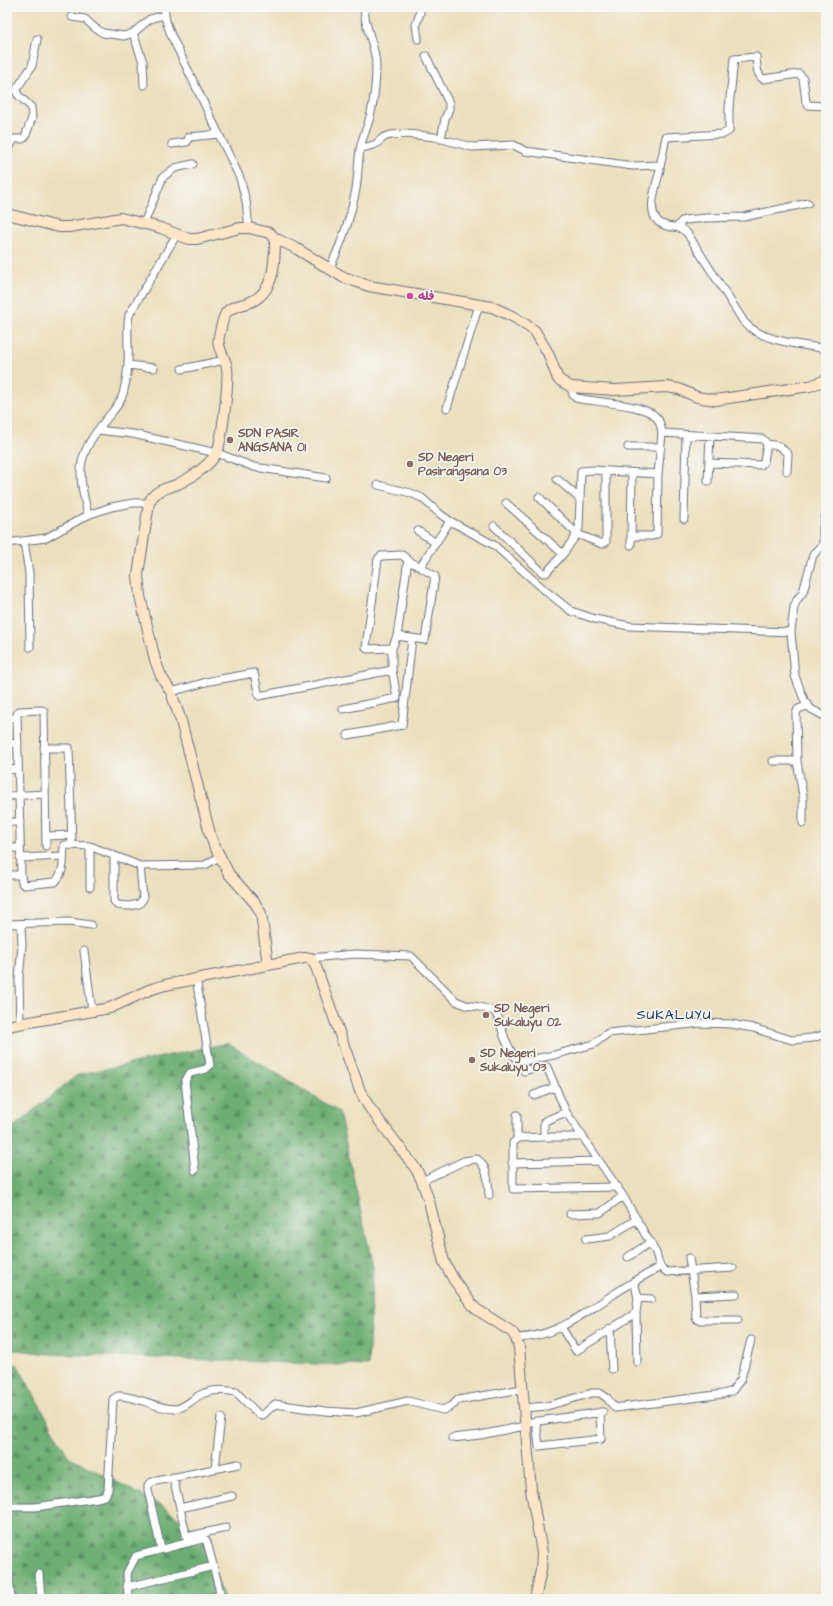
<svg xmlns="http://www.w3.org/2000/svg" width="833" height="1606" viewBox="0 0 833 1606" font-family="'Architects Daughter','Playpen Sans Arabic',sans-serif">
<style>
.forest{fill:url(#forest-firs);stroke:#446e68}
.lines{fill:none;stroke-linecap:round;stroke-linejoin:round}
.street-casing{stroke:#646d7f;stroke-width:9}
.secondary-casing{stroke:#646d7f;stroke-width:12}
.street{stroke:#fff;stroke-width:7}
.secondary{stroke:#fde5c5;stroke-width:10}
.hotel-dot{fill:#d1479c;stroke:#f6f6f2;stroke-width:1.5}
.education-dot{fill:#8d6e63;stroke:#f6f6f2;stroke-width:1.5}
.labels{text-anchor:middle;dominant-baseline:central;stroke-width:3.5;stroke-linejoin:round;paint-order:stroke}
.hotel-label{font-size:12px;font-weight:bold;fill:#b23c85;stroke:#f6f6f2;text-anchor:start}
.education-label{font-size:12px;font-weight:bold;fill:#785e54;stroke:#f6f6f2;text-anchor:start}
.quarter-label{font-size:14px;letter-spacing:1px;fill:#1b2f5e;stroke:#f6f6f2}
</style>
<defs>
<pattern id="forest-firs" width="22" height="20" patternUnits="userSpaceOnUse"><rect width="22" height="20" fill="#6dae72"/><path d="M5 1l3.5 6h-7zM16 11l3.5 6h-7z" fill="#598e61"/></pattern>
</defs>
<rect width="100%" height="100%" fill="#f6f6f2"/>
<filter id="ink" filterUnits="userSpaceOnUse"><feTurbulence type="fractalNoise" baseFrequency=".025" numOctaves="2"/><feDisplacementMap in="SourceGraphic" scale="8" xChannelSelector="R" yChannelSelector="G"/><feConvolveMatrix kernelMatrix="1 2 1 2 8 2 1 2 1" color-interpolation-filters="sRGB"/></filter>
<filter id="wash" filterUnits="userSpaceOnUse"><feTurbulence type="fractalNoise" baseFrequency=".012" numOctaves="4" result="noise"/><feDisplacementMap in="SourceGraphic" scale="16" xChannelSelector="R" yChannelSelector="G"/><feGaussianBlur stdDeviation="0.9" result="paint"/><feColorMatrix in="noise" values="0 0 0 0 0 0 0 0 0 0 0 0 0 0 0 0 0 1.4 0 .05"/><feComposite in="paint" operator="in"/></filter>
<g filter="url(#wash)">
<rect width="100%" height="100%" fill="#ebe0bd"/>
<path class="forest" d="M 227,1043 L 339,1112 L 373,1267 L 368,1366 L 50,1354 L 7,1349 L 7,1132 L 77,1075 Z
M 17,1364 L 68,1456 L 164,1507 L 202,1535 L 224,1599 L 7,1599 L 7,1371 Z"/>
</g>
<g filter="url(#ink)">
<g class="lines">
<defs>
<path id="street" d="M 164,7 L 166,21 L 171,35 L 240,178 L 246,201 L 249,228
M 72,17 L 85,19 L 95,28 L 103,33 L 124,36 L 133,33 L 150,19 L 164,15
M 133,33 L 143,62 L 144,85
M 418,39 L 416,25 L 420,13 L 419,7
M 426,56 L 449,103 L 449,109 L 445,119 L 441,139
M 172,144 L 187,142 L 189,137 L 219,134
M 360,149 L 376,144 L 384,137 L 391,135 L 407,134 L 435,137 L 472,147 L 514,145 L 525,151 L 633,166 L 659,165 L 660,170 C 656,187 642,220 667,226 C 675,228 680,226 687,233 L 744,322 C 762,342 800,344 826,349
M 7,153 L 14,139 L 22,139 L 25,137 L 32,118 L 31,107 L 18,95 L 16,90 L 32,66 L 37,39
M 660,167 L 666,137 L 723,134 L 729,131 L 729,108 L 734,59 L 756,57 C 757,65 756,74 763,79 L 799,74 L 803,78 L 806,102 L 808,105 L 826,106
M 144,223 L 163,177 L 175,168 L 193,164
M 678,226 L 682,221 L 685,220 L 707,218 L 744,217 L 808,203
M 329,270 C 341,245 351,217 356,189 C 358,176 358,163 360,150 C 362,138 367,128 370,117 C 374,101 376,83 376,66 C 376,45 364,28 364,7
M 128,365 L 154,368
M 182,369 L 225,360
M 571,387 L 573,395 L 576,398 C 595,402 643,404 655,416 C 660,420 661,427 662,433
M 447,408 L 479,305
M 98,430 L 133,434 L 217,453 L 254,467 L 326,478
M 767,444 L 779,446 L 788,454 L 787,471
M 628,447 L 661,447
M 606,471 L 606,542 L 602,544 L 577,534 L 579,528 L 581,471 L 593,470 L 658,474
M 557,479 L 580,499
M 708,481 L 710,436
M 378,485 L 411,493 L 422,498 L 440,514 L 450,521 L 494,545 L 547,592 L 571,611 L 595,619 L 629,626 L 791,632
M 506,503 L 563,554
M 826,514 L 823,528 L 823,545 L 813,555 L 803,592 L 797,600 L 794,607 L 791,632 L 795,676 L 805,702 L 811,709 L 826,717
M 88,515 C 78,472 75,457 104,422 C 111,413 120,405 123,394 C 127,379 129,362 128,346 C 128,335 127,325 129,315 L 177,234
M 684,519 L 686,435
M 494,526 L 543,573 L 546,573 L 563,554 L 577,534 L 539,497
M 418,531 L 436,543
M 631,536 L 652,536 L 657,534 L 658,474 L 662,433 L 763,439 L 767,444 L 764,461 L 761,465 L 709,463
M 24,541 L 29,573 L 30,647
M 7,543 L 46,538 L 88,515 L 111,507 L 133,503 L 149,503
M 631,545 L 632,473
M 420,567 L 450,521
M 397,636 L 408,560 L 435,576 L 425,640 L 397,636 L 392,648 L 367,649 L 366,647 L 378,559 L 381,556 L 402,555 L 408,560
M 171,692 L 210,681 L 254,673 L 259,696 L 392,670 L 392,648
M 343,709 L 397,698 L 392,670
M 7,718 L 17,718
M 348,735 L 402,725 L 412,639
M 7,744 L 18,743
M 44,748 L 69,748 L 72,845
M 773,761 L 797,761
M 7,770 L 18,769
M 7,796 L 45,794
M 7,822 L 20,822
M 803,823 L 803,796 L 797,761 L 796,714 L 798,709 L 807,706
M 46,836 L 71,835
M 7,848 L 20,848
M 114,856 L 114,901 L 117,905 L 129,906 L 139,904 L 143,899 L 140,866
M 20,858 L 63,856
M 7,875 L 21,875 L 22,883 L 24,885 L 55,882 C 65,872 63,859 64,845 L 90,846 L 140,866 L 205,865 L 219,857
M 21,875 L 17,714 L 19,711 L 42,710 L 44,711 L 46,846
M 90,887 L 90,846
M 7,924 L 69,922 L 91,925
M 84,951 L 92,1011
M 311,958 L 355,954 L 411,956 L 456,1001 L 466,1005 L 479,1007 L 494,1011 L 498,1017 L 505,1039 L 512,1053 L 518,1060 L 524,1061 L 554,1055 L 594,1044 L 608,1033 L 702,1023 L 731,1024 L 753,1028 L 792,1040 L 812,1038 L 826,1034
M 20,1024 L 19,979 L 22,945 L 21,924
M 534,1095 L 555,1087
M 517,1115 L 517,1136 L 518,1138 L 544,1137 L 544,1122 L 545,1121 L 566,1112
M 544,1137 L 582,1137
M 518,1138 L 513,1143 L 513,1189 L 618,1187
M 512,1163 L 599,1161
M 195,1170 L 185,1081 L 190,1073 L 206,1069 L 210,1065 L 196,978
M 422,1181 L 464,1161 L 477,1159 C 488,1166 488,1183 489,1195
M 570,1214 L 600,1213 L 623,1196
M 586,1239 L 610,1236 L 637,1219
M 628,1257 L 651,1242
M 689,1258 L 695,1296 L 696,1318 L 698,1320 L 738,1320
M 660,1267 L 667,1272 L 733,1268
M 634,1281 L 638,1298 L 651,1299
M 695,1296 L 736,1294
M 636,1313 L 637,1362
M 561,1327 L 576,1351 L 636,1313 L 638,1298
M 610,1329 L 612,1369
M 516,1338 C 553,1337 575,1319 605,1300 C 623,1288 641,1277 660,1267 L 656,1253 L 623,1196 L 566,1112 L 547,1067 L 541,1066 L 524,1071
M 524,1408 L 547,1406 L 592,1393 L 600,1393 L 607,1398 L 615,1408 L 723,1394 L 732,1391 L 741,1379 L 751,1340
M 536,1421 L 539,1446 L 601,1439 L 600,1412
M 532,1422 L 603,1412
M 452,1438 L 480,1435 L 525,1426
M 215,1468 L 221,1418
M 173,1477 L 188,1543
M 7,1507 L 35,1507 L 98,1498 L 105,1496 L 108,1490 L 113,1399 L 118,1396 C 136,1395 156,1409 175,1409 C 186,1408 193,1398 202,1394 C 213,1389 224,1390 236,1392 L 258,1414 L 263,1415 L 275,1404 L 325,1411 L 356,1413 L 408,1401 L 443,1410 L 453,1405 L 458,1400 L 522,1389
M 180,1508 L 232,1496
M 186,1537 L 226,1528
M 161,1549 L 148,1490 L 148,1485 L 152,1482 L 238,1464
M 7,1573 L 9,1578 L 11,1599
M 39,1574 L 41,1599
M 127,1587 L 214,1566
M 128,1599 L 127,1573 L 136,1556 L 202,1539 L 205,1539 L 207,1542 L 220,1592 L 219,1595 L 207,1599"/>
<path id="secondary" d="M 7,214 L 59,227 L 69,227 L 121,218 L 161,228 L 189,239 L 197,239 L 240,228 L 249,228 L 270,233 L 275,238 L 297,249 L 343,277 L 369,286 L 492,307 L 514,317 L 535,331 L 548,353 L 558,379 L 571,387 L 615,390 L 667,387 L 679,389 L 697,397 L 715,400 L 810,386 L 826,380
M 268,965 L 261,913 L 255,903 L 229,874 L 214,845 L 210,834 L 181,721 L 171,692 L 161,676 L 155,660 L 140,596 L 138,575 L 149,503 C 154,490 166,489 178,484 C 192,477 207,468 216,454 C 222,444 229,380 227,368 C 225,357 216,347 219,336 C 221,329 222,319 226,313 C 231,306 241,305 248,303 C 275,294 275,261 275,238
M 7,1026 L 110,1008 L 149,990 L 165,985 L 304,958 L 311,958 L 316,967 L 360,1091 L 369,1107 L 416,1169 L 422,1181 L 429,1201 L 444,1262 L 454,1280 L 471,1303 L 476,1309 L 512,1332 L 516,1338 L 519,1347 L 531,1490 L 542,1553 L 541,1570 L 535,1599"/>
</defs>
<use href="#street" class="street-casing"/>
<use href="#secondary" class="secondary-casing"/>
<use href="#street" class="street"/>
<use href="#secondary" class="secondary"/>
</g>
</g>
<circle class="hotel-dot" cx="410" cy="296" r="4"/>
<g class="education-dot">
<circle cx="230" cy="440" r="4"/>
<circle cx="410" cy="464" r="4"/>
<circle cx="486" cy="1015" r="4"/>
<circle cx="472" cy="1060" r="4"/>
</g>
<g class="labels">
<g class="hotel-label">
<text x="418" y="296">فله</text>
</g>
<g class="education-label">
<text x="238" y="433">SDN PASIR<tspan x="238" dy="14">ANGSANA 01</tspan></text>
<text x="418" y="457">SD Negeri<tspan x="418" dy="14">Pasirangsana 03</tspan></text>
<text x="494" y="1008">SD Negeri<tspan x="494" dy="14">Sukaluyu 02</tspan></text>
<text x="480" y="1053">SD Negeri<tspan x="480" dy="14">Sukaluyu 03</tspan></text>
</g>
<g class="quarter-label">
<text x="674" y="1015">SUKALUYU</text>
</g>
</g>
<rect width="833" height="1606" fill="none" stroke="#f6f6f2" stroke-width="24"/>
</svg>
